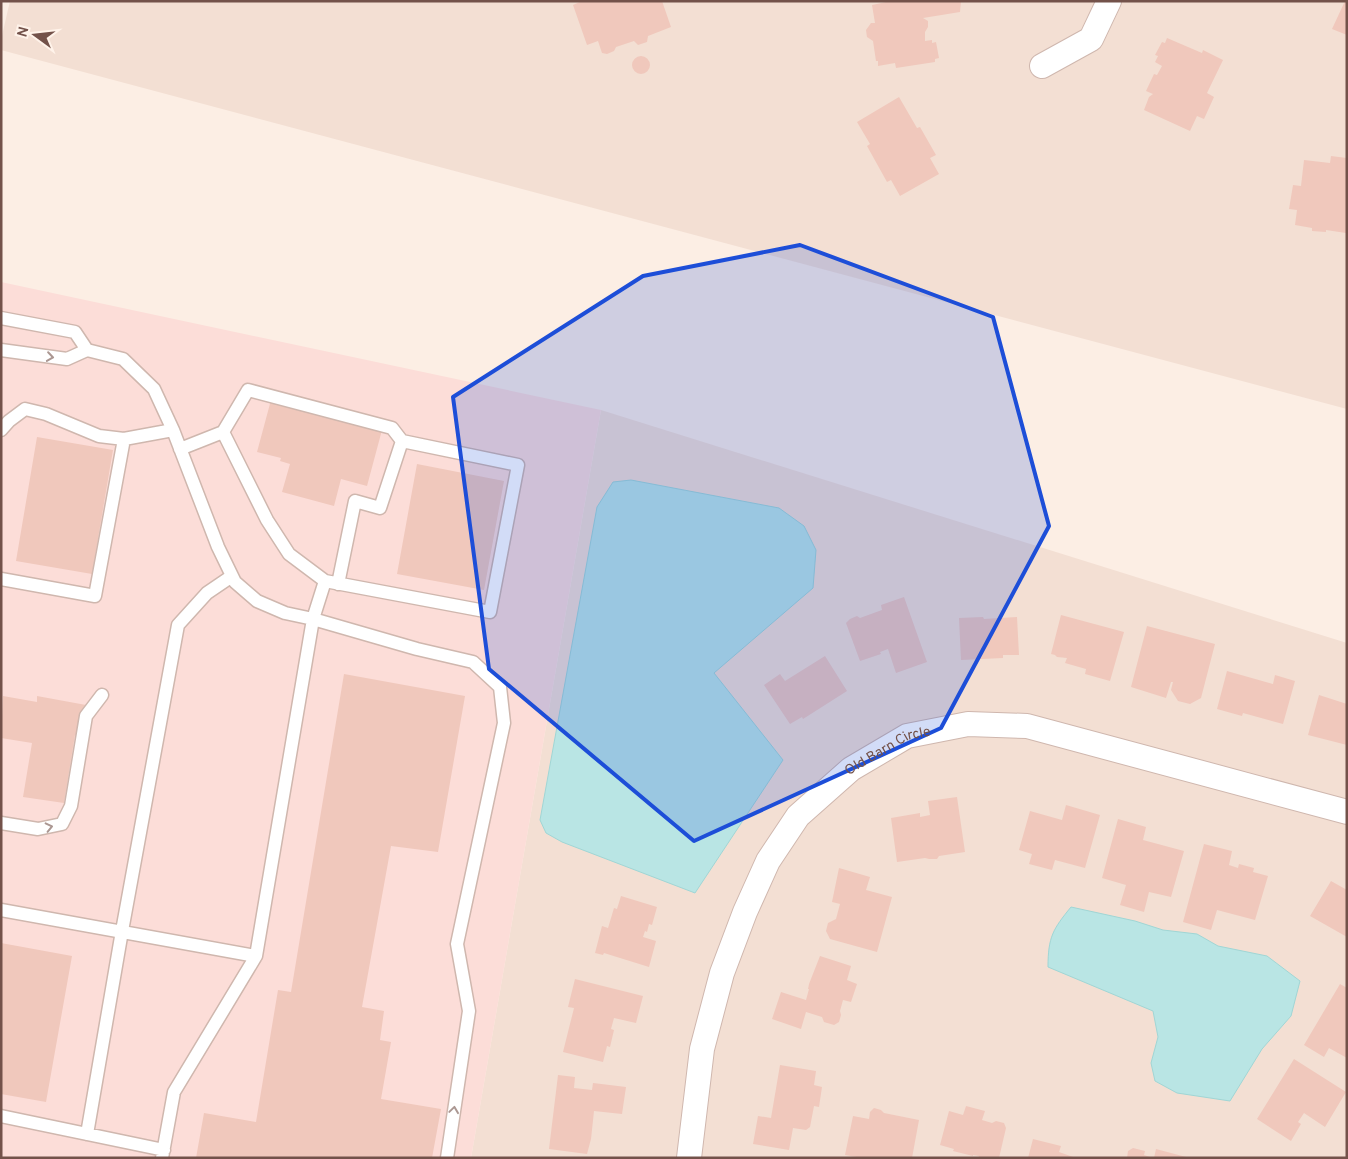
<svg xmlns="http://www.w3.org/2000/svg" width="1348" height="1159" viewBox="0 0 1348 1159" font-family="Overpass,sans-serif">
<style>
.residential{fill:#f3dfd3}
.commercial{fill:#fcddd8}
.water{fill:#b9e5e4;stroke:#a0d6d5}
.building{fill:#f0c8bc}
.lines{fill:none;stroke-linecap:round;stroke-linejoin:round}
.lane-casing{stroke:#cfb7ae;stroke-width:15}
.street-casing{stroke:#cfb7ae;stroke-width:26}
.lane{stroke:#fff;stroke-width:12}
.street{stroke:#fff;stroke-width:24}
.oneway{stroke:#ab9792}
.marked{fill:#1d4ed8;fill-opacity:0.2;stroke:#1d4ed8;stroke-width:4;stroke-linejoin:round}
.labels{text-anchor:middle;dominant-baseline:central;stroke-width:4;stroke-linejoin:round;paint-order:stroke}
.street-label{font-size:14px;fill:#73524a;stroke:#fff3ea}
</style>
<rect width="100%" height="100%" fill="#fceee4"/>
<path class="residential" d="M 10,1 L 1347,1 L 1347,409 L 1,50 L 1,40 Z
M 601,410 L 1347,643 L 1347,1158 L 471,1158 Z"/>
<path class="commercial" d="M 1,282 L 601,410 L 471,1158 L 1,1158 Z"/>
<path class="water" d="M 631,480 L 779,508 L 804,526 L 816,550 L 813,588 L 714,673 L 783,760 L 695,893 L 562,842 L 546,833 L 540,820 L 597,507 L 613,482 Z
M 1071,907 L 1135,921 L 1163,930 L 1197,934 L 1218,946 L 1267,956 L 1300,981 L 1291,1016 L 1262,1049 L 1230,1101 L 1177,1093 L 1155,1081 L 1151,1063 L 1158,1037 L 1153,1011 L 1048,967 C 1048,937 1053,929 1071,907 Z"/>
<path class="building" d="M 582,1 L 662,1 L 671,27 L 648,36 L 647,42 L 638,45 L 634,41 L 616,47 L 614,51 L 607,54 L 602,53 L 598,41 L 587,45 L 573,5 Z
M 891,1 L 961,1 L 960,12 L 923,18 L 928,21 L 928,27 L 925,32 L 925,41 L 932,40 L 932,43 L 936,42 L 939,58 L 935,59 L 935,62 L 896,68 L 895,63 L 878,66 L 878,61 L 876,61 L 873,41 L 867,37 L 866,30 L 871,23 L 875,23 L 872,5 Z
M 1345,1 L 1347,1 L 1347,35 L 1332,29 Z
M 1167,38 L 1202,53 L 1203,50 L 1223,60 L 1207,93 L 1214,97 L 1204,119 L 1197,116 L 1190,131 L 1144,110 L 1149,97 L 1153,94 L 1146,91 L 1154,74 L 1157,75 L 1162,66 L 1155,62 L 1158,56 L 1155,55 L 1162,42 L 1165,43 Z
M632 65a9 9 0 1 1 18 0a9 9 0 1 1-18 0Z
M 899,97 L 917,128 L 920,127 L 936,155 L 930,158 L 939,174 L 900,196 L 891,180 L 887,182 L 867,146 L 870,144 L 857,122 Z
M 1331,156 L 1347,158 L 1346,233 L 1326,230 L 1326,232 L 1312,231 L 1312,228 L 1295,225 L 1297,210 L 1289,209 L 1293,185 L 1301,186 L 1304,160 L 1330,163 Z
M 271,400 L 382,430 L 367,486 L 341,479 L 334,506 L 282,492 L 290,464 L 280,461 L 281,458 L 257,452 Z
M 37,437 L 113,450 L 92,574 L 16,561 Z
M 417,464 L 504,481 L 484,590 L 397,574 Z
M 904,597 L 927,662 L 896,673 L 888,649 L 880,652 L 881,654 L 860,661 L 846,623 L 850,619 L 857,616 L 860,618 L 882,610 L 881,605 Z
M 1061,615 L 1124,632 L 1110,681 L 1085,674 L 1086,669 L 1065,663 L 1067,658 L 1057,657 L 1055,655 L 1051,654 Z
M 983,617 L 984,619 L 1017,617 L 1019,655 L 1003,655 L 1003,658 L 961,660 L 959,618 Z
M 1147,626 L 1215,644 L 1201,698 L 1190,704 L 1178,701 L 1171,690 L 1173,682 L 1171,682 L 1166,698 L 1131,687 Z
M 825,656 L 847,691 L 803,719 L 802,717 L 790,724 L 764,685 L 780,674 L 785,681 Z
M 1227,671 L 1273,684 L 1275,675 L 1295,681 L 1283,724 L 1243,713 L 1242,716 L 1217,709 Z
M 344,674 L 465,696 L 438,852 L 391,846 L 362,1007 L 384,1011 L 380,1040 L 391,1042 L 381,1099 L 441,1109 L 432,1158 L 196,1158 L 204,1113 L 256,1122 L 278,990 L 291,992 Z
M 1319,695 L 1347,704 L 1347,745 L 1308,735 Z
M 3,696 L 37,702 L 37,696 L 86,705 L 81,737 L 75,735 L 64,803 L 23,797 L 32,743 L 1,738 Z
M 957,797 L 965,852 L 939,856 L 937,859 L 929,859 L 925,858 L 897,862 L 891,818 L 920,813 L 920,817 L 930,815 L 928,801 Z
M 1066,805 L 1100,815 L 1085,868 L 1055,860 L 1052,870 L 1029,864 L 1032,854 L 1019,850 L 1030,811 L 1062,820 Z
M 1118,819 L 1146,827 L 1143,840 L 1184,851 L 1171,897 L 1149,892 L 1144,912 L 1120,905 L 1126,885 L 1102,878 Z
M 1204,844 L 1232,851 L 1229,865 L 1238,868 L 1239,864 L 1254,868 L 1253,872 L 1268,876 L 1255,920 L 1217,910 L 1211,930 L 1183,922 Z
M 839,868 L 870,877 L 866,890 L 892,897 L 877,952 L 830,939 L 826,931 L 828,923 L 836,919 L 840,904 L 832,902 Z
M 1331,881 L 1347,890 L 1347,937 L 1310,916 Z
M 621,896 L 657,907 L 652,925 L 649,924 L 647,932 L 645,931 L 643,937 L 656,941 L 649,967 L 604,953 L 603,955 L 595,953 L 602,926 L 608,928 L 614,908 L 617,909 Z
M 1,943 L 72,956 L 46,1102 L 1,1094 Z
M 820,956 L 851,966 L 847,980 L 857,984 L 851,1002 L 843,1000 L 840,1011 L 841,1015 L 839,1022 L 834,1025 L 824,1022 L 822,1017 L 806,1012 L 801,1029 L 772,1019 L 781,992 L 806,1000 L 809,989 L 808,989 L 809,984 Z
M 575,979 L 643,996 L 636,1023 L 614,1018 L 611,1029 L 614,1030 L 610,1047 L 607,1046 L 603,1062 L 563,1052 L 574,1008 L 568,1007 Z
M 1340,984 L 1347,988 L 1347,1058 L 1329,1048 L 1324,1057 L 1304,1045 Z
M 1294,1059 L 1346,1092 L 1325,1127 L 1304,1113 L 1298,1122 L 1301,1124 L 1291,1141 L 1257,1119 Z
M 780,1065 L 816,1071 L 814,1085 L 822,1087 L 819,1107 L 814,1106 L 810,1127 L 806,1130 L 793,1128 L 789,1150 L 753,1144 L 758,1116 L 771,1118 Z
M 558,1075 L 575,1077 L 574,1088 L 592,1090 L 593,1083 L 626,1087 L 622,1114 L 594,1111 L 591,1139 L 587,1154 L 549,1149 Z
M 966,1106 L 985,1111 L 982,1120 L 992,1123 L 996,1121 L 1004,1123 L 1006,1128 L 999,1158 L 978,1158 L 979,1156 L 973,1155 L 973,1156 L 953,1151 L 954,1149 L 940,1145 L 949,1111 L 963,1115 Z
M 874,1108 L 881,1110 L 884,1113 L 919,1120 L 912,1158 L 862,1158 L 845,1155 L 853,1116 L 869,1119 L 870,1112 Z
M 1033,1139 L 1061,1146 L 1059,1152 L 1076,1158 L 1028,1158 Z
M 1133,1148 L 1145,1151 L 1144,1155 L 1153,1158 L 1127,1158 L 1128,1151 Z
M 1156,1149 L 1186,1157 L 1186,1158 L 1154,1158 Z"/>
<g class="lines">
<defs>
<path id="lane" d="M 1,318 L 75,332 L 87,350 L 67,359 L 1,350
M 87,350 L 123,359 L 154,389 L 173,430 L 218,547 L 235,582 L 257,601 L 285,613 L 313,619 L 256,956 L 174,1092 L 162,1158
M 1,430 L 9,421 L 25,409 L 46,414 L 99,436 L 124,439 L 173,430
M 223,432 L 267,520 L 289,554 L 325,581
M 180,449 L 223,432 L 248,390 L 392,428 L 402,441 L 518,465 L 490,612 L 325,581 L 313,619 L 417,649 L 473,662 L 500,687 L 504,723 L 457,944 L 469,1011 L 447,1158
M 1,579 L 95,596 L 124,439
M 338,584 L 355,501 L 380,508 L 402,441
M 1,823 L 38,829 L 62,824 L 71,806 L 86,716 L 102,695
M 1,910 L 256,956
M 1,1116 L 164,1150
M 87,1134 L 122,931 L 178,625 L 207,593 L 232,576"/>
<g id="street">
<path d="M 1042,66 L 1091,39 L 1109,1"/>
<path id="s1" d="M 689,1158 L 702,1049 L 722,973 L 745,912 L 768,861 L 798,816 L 851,769 L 907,736 L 968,724 L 1027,726 L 1347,812"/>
</g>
</defs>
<use href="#lane" class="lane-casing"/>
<use href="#street" class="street-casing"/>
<use href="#lane" class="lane"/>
<use href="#street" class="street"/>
</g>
<defs><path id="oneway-chevron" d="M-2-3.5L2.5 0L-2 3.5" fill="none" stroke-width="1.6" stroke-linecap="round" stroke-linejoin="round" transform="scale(1.25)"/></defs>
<g class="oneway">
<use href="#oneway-chevron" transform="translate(50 357) rotate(8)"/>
<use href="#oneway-chevron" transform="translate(49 827) rotate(-13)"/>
<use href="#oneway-chevron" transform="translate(454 1110) rotate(-82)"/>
</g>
<path class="marked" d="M 800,245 L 993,317 L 1049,526 L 941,728 L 694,841 L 489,669 L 453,397 L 643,276 Z"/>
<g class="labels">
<g class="street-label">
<text stroke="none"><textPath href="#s1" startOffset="476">Old Barn Circle</textPath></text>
</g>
</g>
<rect width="1348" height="1159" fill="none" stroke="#73524a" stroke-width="5"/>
<g transform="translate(35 35) rotate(285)" stroke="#fff3ea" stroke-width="4" paint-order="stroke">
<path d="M0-4L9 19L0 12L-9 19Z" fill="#73524a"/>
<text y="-8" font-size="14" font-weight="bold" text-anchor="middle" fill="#73524a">N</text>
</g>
</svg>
